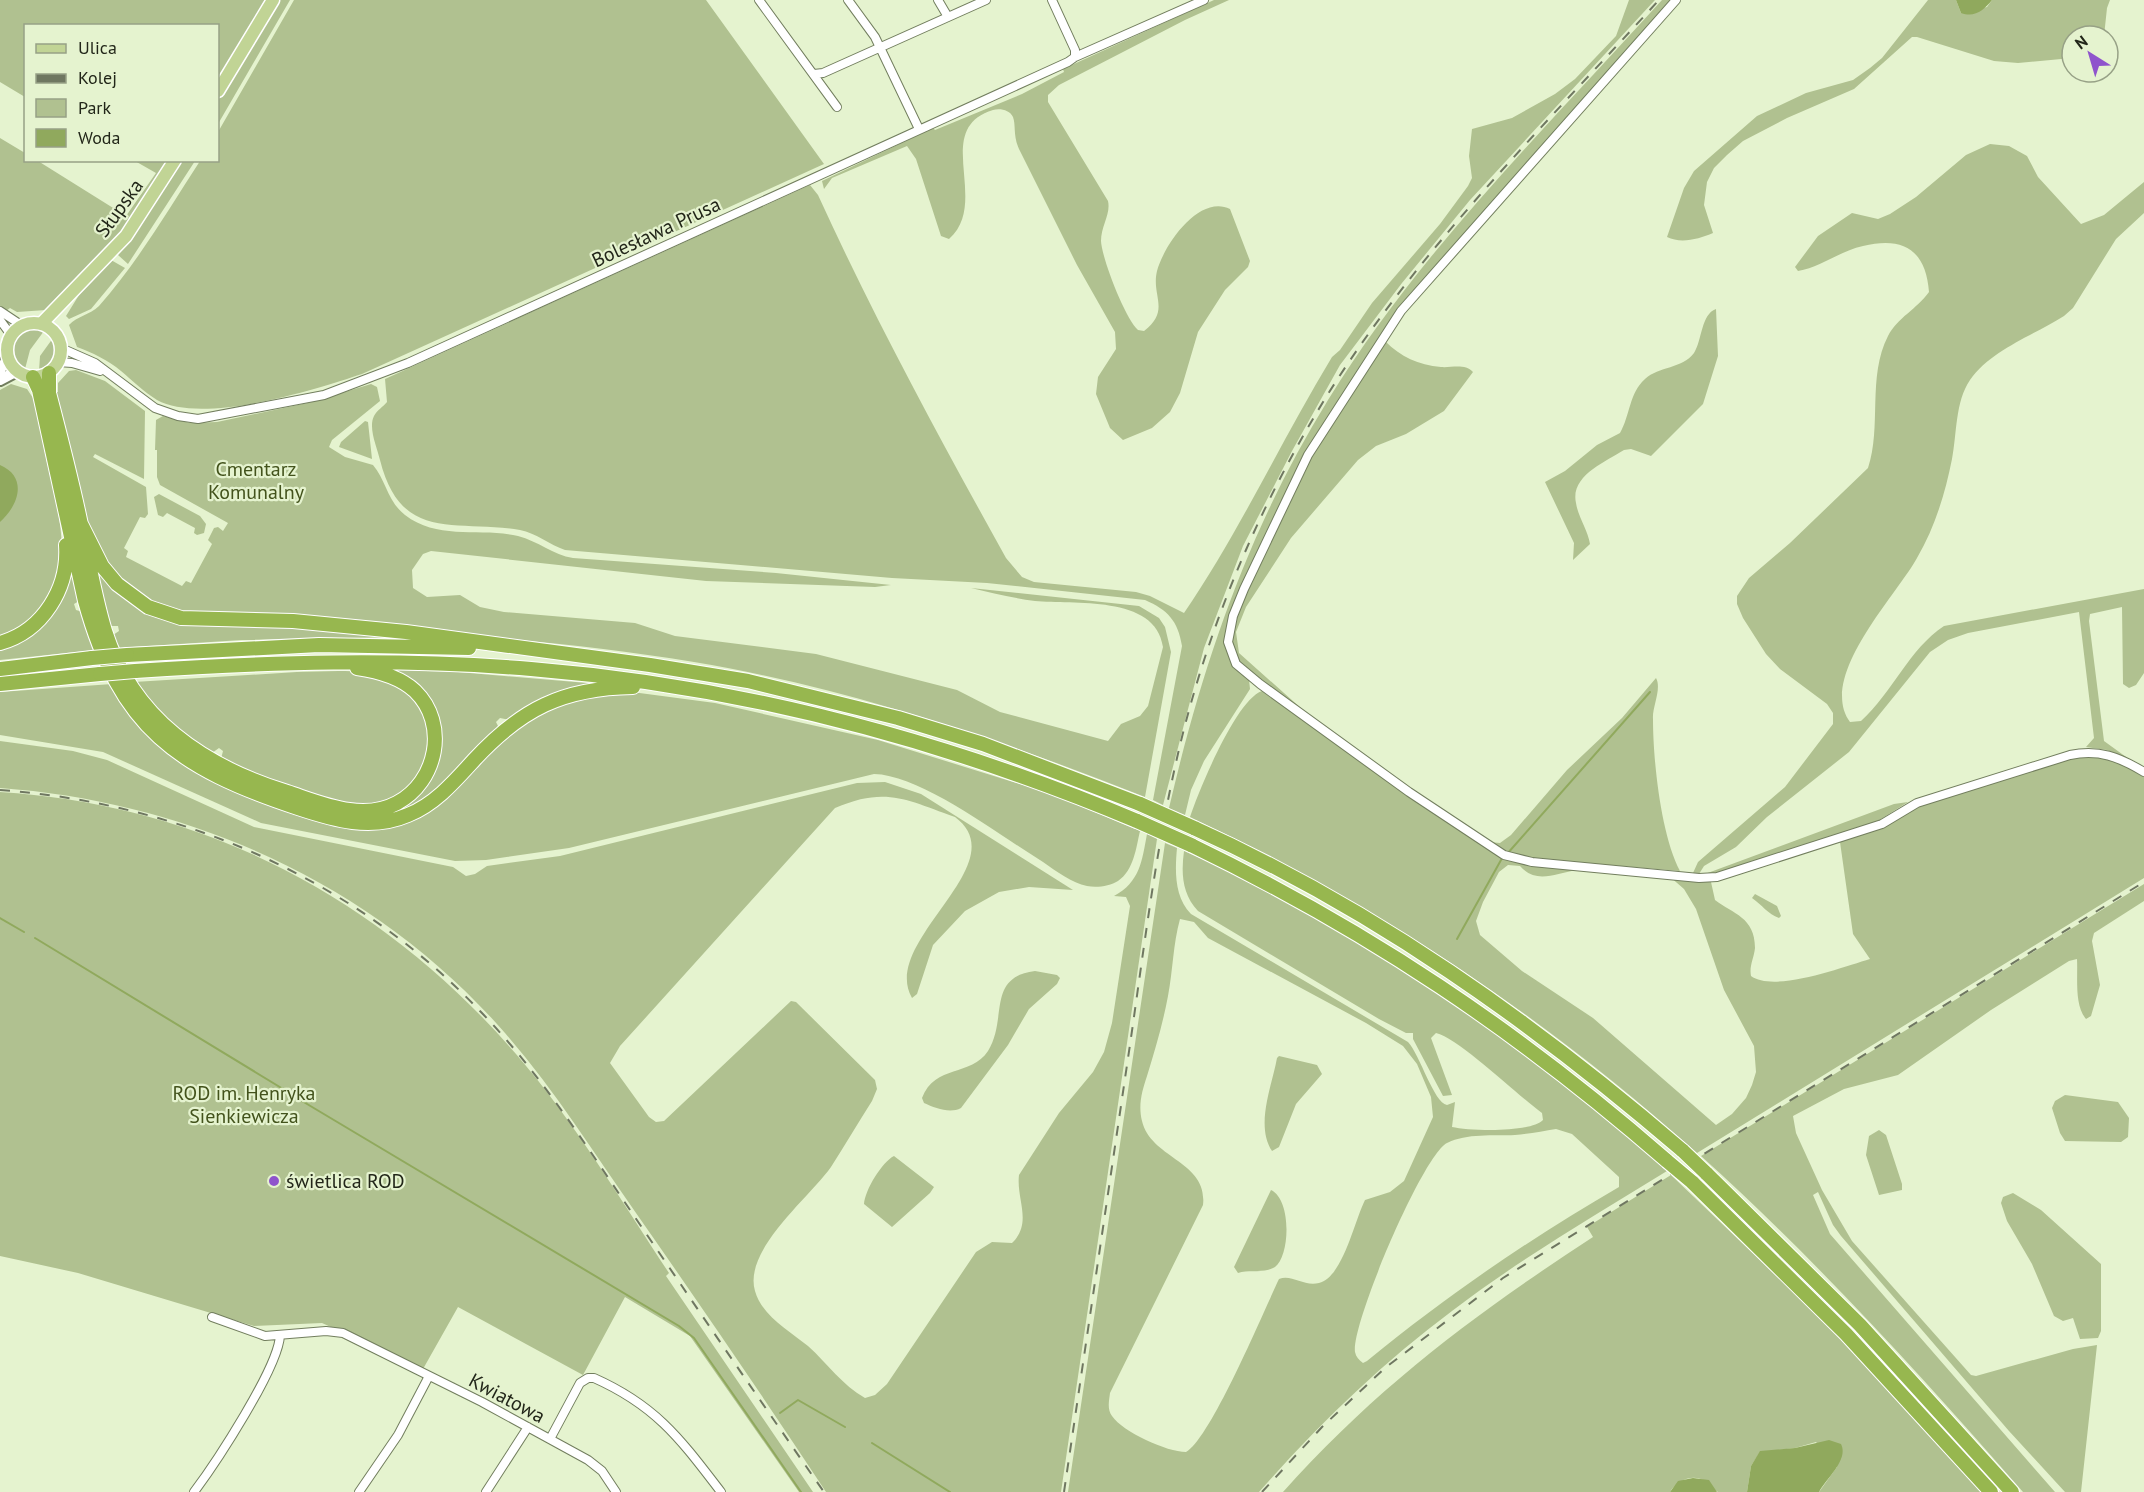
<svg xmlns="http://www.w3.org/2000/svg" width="2144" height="1492" viewBox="0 0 2144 1492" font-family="'PT Sans',sans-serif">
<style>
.green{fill:#b0c190;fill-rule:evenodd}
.water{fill:#90a95d}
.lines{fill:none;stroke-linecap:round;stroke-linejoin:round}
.stream{stroke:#90a95d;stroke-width:2}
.minor-casing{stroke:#727e5e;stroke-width:10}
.secondary-casing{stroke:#727e5e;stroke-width:14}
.primary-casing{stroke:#fff;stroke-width:15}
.motorway-casing{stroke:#fff;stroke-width:16}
.minor{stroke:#fff;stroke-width:8}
.secondary{stroke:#fff;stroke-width:10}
.primary{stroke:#c1d495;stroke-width:12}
.motorway{stroke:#97b74f;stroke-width:14}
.rail{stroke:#6f7761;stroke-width:2;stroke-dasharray:10 10;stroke-linecap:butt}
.motorway-bridge-casing{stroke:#fff;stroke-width:16;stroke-linecap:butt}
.motorway-bridge{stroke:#97b74f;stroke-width:14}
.poi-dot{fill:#8f54cc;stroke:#e5f3cf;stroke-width:2}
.labels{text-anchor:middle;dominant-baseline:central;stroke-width:4.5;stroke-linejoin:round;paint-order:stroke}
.street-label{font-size:20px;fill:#222619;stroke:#e5f3cf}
.park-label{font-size:20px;fill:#43531c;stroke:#e5f3cf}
.poi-label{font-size:20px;fill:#222619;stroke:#e5f3cf;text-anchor:start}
</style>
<rect width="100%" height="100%" fill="#e5f3cf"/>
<path class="green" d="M 0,0 L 265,0 L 218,80 L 218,26 L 26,26 L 25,97 L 0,82 Z
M 277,0 L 290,0 L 218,124 L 218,98 Z
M 294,0 L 706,0 L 824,164 L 362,374 C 314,390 203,425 157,400 C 144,392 133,381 121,371 C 108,360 93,353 77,347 L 69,325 C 77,316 90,315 99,306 C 138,262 168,210 200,161 L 218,160 L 218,132 Z
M 1214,0 L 1229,0 L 1185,20 L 1059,85 L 1048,95 L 1048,102 L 1108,201 C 1111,214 1101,226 1101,241 C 1102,259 1125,318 1138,330 L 1144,331 C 1171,310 1151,296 1157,271 C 1164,245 1199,194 1230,209 L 1250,261 L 1248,267 L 1225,290 L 1198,332 L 1180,393 L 1170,412 L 1152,428 L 1123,440 L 1110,428 L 1096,394 L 1098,377 L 1116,349 L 1115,332 L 1077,265 L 1019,149 C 1013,136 1016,125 1013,117 C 1010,110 1000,108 993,110 C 931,129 991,202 949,239 L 941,236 L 916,159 L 907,146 L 832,178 L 824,189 L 822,181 L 933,128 L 935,130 L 1022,94 L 1064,72 L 1063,69 Z
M 1629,0 L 1655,0 L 1470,200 L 1402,283 L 1340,365 L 1292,451 L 1243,546 L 1204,648 L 1163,805 L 1153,800 L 1182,646 C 1178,621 1168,610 1145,600 L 987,583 L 892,578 L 565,550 C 550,545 536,533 520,530 C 457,519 401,544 380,460 C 377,447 368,428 374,416 C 377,410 383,407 387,402 L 385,379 L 810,185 L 818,195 C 875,320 940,439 1006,558 L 1022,577 L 1034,582 L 1136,592 L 1150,596 L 1184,613 C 1240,531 1281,441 1332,357 L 1340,350 L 1372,303 L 1440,224 L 1468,186 L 1472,178 L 1469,156 L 1472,129 L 1512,118 L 1555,94 L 1575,79 L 1616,36 Z
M 1662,0 L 1672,0 L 1403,303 L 1308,452 L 1226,638 L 1230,661 L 1249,680 L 1250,689 L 1204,761 L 1191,790 L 1185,815 L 1169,808 C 1203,662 1249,528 1328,400 C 1419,252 1546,128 1662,0 Z
M 1928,0 L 1956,0 L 1961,13 L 1987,7 L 1992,0 L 2110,0 L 2107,8 L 2104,36 L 2072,36 L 2072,58 L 2018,63 L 1994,61 L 1917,37 L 1912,37 L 1854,89 L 1787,118 L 1743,141 L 1727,155 L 1714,168 L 1707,182 L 1704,205 L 1713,233 C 1699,239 1681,244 1667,237 L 1684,188 L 1694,171 L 1757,116 L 1806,93 L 1853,80 L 1870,68 L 1882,58 Z
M 0,138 L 25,153 L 26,160 L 38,161 L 126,216 L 156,173 L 135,161 L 169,161 L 122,233 L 46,310 L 17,312 L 10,308 L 6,311 L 0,306 Z
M 1990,144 L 2009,146 L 2027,156 L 2038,177 L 2081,224 L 2104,215 L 2144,182 L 2144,213 L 2116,239 L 2073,308 L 2064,316 C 2034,335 1991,350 1970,380 C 1955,402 1957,434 1952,459 C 1945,494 1935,527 1917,558 C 1896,596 1817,677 1850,722 L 1861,721 C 1892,693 1909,649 1944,626 L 2144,589 L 2144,673 L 2136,685 L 2129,688 L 2123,684 L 2122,607 L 2090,614 L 2089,621 L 2104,741 L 2133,762 L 2107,750 L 2086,747 L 2094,738 L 2079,612 L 1968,633 L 1948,640 L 1930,652 L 1849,752 L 1767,817 L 1736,847 L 1704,866 L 1699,874 L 1693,873 L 1698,862 L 1785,787 L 1833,724 L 1833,713 L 1827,704 L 1780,669 L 1766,654 L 1743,618 L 1737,604 L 1737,596 L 1749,578 L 1790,543 L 1868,468 C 1882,427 1867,377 1888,336 C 1897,318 1917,309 1929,292 C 1926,250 1903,236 1863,246 C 1840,251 1821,267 1798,271 L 1795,267 L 1818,236 L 1852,213 L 1878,219 L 1890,214 L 1916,197 L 1966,155 Z
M 180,161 L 195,161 L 128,264 L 118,255 L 119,251 L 154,203 Z
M 111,260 L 125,268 L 91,309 L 69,319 L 66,316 L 79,295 Z
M 1716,309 L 1718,356 L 1703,404 L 1651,456 L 1631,449 L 1624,450 C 1605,462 1570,476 1576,503 C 1578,517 1588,530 1590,544 L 1573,560 L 1574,543 L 1545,482 L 1565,471 L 1597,445 L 1620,433 C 1630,416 1629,393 1645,379 C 1659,366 1682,369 1694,353 C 1702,341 1701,314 1716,309 Z
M 37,327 L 44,331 L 30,350 L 25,369 L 16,361 L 13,346 L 20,333 Z
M 53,338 C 60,352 53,365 39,371 L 40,356 Z
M 1385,341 C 1401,357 1418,365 1441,367 C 1451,368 1465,363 1473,372 L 1444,411 L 1406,434 L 1376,446 L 1358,460 L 1291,538 L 1246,607 L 1236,632 L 1239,653 L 1303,710 C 1283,697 1239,671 1232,648 C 1223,619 1302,471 1320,440 C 1340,406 1363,374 1385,341 Z
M 76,370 L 105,381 L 145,411 L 144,479 L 95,454 L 93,457 L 146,487 L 148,514 L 145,518 L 140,517 L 124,548 L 128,551 L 126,557 L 182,586 L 186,581 L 191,583 L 212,544 L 208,540 L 214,528 L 218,527 L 223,531 L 228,523 L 160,485 L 157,477 L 157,450 L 155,450 L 156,420 L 163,416 L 190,423 L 217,422 L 312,402 L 371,384 L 377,387 L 380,401 L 332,440 L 329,447 L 345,457 L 373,465 C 386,480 387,501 405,515 C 439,541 480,527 518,536 C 538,541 553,555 573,558 L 776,573 L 891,585 L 875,587 L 706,581 L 431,551 L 423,554 L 412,570 L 413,588 L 427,597 L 460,595 L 480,607 L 504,612 L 635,623 L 675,636 L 816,654 L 957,690 L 1000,712 L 1108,741 L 1121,724 L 1140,716 L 1148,706 L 1163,647 C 1156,594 1072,605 1035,601 C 1013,598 992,593 971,588 L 1139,606 L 1159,618 L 1165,627 L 1171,652 L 1145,797 C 999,739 849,688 694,662 C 531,635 364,629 200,617 L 150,603 L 114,574 L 96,543 L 87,521 L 54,394 L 58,392 L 58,383 L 69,371 Z
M 11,384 L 27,389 L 33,398 L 37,398 C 40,414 41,432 44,448 C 53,495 74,548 52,594 C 42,616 20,628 0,638 L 0,390 Z
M 365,421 L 368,422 L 372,459 L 339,447 L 341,442 Z
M 159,494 L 200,516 L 206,524 L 204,533 L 197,535 L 194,533 L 195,528 L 167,513 L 163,517 L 158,515 L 154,497 Z
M 89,550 L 148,611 L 401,637 L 242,640 L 117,648 L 113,635 L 119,631 L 118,626 L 110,626 Z
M 71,559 L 79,601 L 74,604 L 76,610 L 83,612 L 95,650 L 0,660 L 0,647 L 25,637 Z
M 393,670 L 458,672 L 599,684 L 553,696 L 510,720 L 500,718 L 496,722 L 498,726 L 494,733 C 469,757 448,791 416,808 C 401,815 383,820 367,820 C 328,820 230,784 196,761 C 166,741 142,713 121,683 L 125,683 C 168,751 224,775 298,800 C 320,807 344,817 369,816 C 422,814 457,754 432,706 C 423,688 406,683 393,670 Z
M 297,672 C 326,672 360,667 387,679 C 405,687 425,705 429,725 C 435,758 412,799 377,804 C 333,812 262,777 221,759 L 223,751 L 219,748 L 212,753 L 168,723 L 134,682 Z
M 1656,678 C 1662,689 1652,707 1653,719 C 1653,761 1661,835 1680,871 L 1523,858 L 1503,851 L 1489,842 L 1500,843 L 1511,835 L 1567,770 L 1622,718 Z
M 112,684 L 154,737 L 396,825 L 512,728 L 573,699 L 632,692 L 715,703 L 878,740 L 1049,793 L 1140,831 C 1136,848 1134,870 1118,881 C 1110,886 1097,888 1087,886 C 1072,883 1056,871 1043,862 C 1000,836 922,775 874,774 L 569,848 L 486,860 L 455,861 L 261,823 L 103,752 L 0,735 L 0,692 Z
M 1262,691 L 1448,823 L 1508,860 L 1576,870 C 1555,874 1535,884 1520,866 L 1508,865 L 1499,872 L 1483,902 L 1476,921 L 1480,935 L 1522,971 L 1593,1018 L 1716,1125 L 1732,1114 L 1746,1098 L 1752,1085 L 1756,1072 L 1754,1046 L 1724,990 L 1696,909 L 1684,889 L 1669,876 L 1711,882 L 1715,900 C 1733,914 1755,917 1755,948 C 1754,958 1749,966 1751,976 C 1774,993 1843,967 1870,959 L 1853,934 L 1840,842 L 1884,827 L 1916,806 L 2077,756 C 2103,754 2122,764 2144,776 L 2144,878 L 1697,1153 C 1541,1014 1379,906 1190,817 C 1199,790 1236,700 1262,691 Z
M 0,741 L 73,751 L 107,760 L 254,827 L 453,867 L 466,876 L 475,874 L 487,866 L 560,856 L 857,783 L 885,782 L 921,794 L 1073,890 L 1029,887 L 999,892 L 965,911 L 933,945 L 917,994 L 912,998 C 879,941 1018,864 955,817 C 907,800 886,786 835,808 L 620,1046 L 610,1063 L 649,1117 L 656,1122 L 664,1121 L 791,1001 L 796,1002 L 875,1080 L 877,1089 L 872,1101 C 858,1123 845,1145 831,1167 C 809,1198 743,1250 755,1291 C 762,1316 790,1331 808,1346 C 828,1364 842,1385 865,1398 L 875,1395 L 887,1384 L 976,1252 L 992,1242 L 1012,1243 C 1033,1223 1016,1199 1019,1175 L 1059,1113 L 1093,1072 L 1104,1052 L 1112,1023 L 1130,906 L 1126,897 L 1114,896 C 1140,882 1142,861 1147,834 L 1157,839 L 1061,1492 L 826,1492 C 764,1398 701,1306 636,1213 C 594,1153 554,1089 505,1033 C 377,886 193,802 0,788 Z
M 0,792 C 205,805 382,899 516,1054 C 574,1121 620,1199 669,1273 L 666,1276 L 813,1492 L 799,1492 L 690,1336 L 625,1297 L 583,1375 L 458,1307 L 423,1369 L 322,1323 L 254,1326 L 78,1273 L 0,1256 Z
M 1908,802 L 1873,824 L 1728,871 L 1705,874 L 1894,804 Z
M 1165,843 L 1177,848 C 1175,870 1174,897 1191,914 L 1408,1042 C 1420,1055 1434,1103 1447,1105 L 1455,1102 L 1452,1127 C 1470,1131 1530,1133 1543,1120 L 1542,1113 C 1517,1095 1460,1039 1436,1033 L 1431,1038 L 1452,1095 L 1443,1096 L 1413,1039 L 1413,1033 L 1406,1033 L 1379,1019 L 1198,911 C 1182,894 1181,873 1184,851 C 1359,927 1525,1044 1667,1171 C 1594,1216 1520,1259 1452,1311 C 1381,1364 1318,1425 1259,1492 L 1068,1492 ZM 1180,919 L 1194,922 L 1208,938 L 1366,1023 L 1403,1046 L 1417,1064 L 1431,1097 L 1433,1117 L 1404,1181 L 1390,1192 L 1365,1200 C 1354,1222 1343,1277 1319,1283 C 1304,1287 1292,1274 1279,1279 C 1264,1310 1211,1438 1186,1452 C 1167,1452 1123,1432 1112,1416 C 1107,1409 1109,1401 1110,1393 L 1203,1205 C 1208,1161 1151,1159 1142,1121 C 1138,1105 1142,1091 1147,1076 C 1155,1050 1163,1023 1168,996 C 1173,970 1173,944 1180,919 ZM 1556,1129 L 1572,1134 L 1619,1177 L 1619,1187 C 1528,1240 1449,1294 1367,1361 L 1363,1363 C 1359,1360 1356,1357 1355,1352 C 1351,1324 1423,1155 1447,1143 C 1467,1133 1493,1136 1515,1135 C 1529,1134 1543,1131 1556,1129 Z
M 2144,884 L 2144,901 L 2094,933 L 2092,941 L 2100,985 L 2091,1016 L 2086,1019 C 2074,1005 2078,977 2077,959 L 2069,961 L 1991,1010 L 1898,1075 L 1844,1089 L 1793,1116 L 1796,1133 L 1822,1190 L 1852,1241 L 1971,1375 L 1976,1376 L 2073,1349 L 2097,1345 L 2081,1492 L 2065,1492 L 2009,1431 L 1841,1236 L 1833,1225 L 1818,1192 L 1813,1195 L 1830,1234 L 2055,1492 L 2023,1492 C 1921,1375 1816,1260 1701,1156 Z
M 1755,894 L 1777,906 L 1781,916 L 1779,918 C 1768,914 1762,905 1752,898 Z
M 1035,971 L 1057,975 L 1060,978 L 1057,984 L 1029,1009 L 1008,1045 L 961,1108 C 950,1114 935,1108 924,1103 L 922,1098 C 935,1064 971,1077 988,1051 C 1008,1019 986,977 1035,971 Z
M 1279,1056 L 1317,1065 L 1322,1074 L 1296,1104 L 1279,1147 L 1272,1151 C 1255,1125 1272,1086 1277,1058 Z
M 2065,1095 L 2118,1102 L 2129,1118 L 2128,1137 L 2121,1142 L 2065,1141 L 2060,1133 L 2052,1108 L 2055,1101 Z
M 1879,1130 L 1886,1135 L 1902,1184 L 1902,1190 L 1879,1195 L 1866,1155 L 1869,1136 Z
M 894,1156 L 934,1187 L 930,1193 L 892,1227 L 864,1204 C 865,1190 882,1162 894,1156 Z
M 1671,1175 L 1830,1327 L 1981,1492 L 1819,1492 L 1837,1467 L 1816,1442 L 1795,1448 L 1760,1452 L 1751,1466 L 1747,1492 C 1740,1492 1724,1492 1718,1492 C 1714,1490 1708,1483 1703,1480 C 1692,1474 1676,1481 1670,1492 L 1283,1492 C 1378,1386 1475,1314 1593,1237 L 1587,1227 Z
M 1271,1190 C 1292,1200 1290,1256 1275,1267 C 1264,1274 1250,1269 1238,1273 L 1234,1267 Z
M 2013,1193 L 2041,1210 L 2101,1264 L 2101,1331 L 2098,1338 L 2080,1339 L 2073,1318 L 2063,1321 L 2054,1316 L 2032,1264 L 2007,1221 L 2001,1203 L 2003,1197 Z"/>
<path class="water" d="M 1956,0 L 1992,0 C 1984,10 1975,18 1961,13 Z
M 0,465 C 28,477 19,505 0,522 Z
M 1829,1440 L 1841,1444 C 1849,1460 1826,1479 1819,1492 L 1747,1492 L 1751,1466 L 1760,1451 L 1795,1448 Z
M 1693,1478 L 1709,1480 L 1717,1492 L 1670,1492 L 1678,1481 Z"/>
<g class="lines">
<path class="stream" d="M 1507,854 L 1650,692
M 0,918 L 24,932
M 35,938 L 288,1092
M 1457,939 L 1501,860
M 297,1098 L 679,1326 L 694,1338 L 801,1492
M 780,1413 L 798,1400 L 845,1427
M 872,1443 L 950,1492"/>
<defs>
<path id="minor" d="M 759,0 L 837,107
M 848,0 L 875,37 L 919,129
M 938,0 L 948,17
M 1052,0 L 1075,50 L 1075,57
M 1676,0 L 1401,311 L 1308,455 L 1244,589 L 1233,616 L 1228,642 L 1236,664 L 1260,684 L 1409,792 L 1504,855 L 1532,862 L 1699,878 L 1717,877 L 1882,824 L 1917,803 L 2070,755 C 2099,749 2119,757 2144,772
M 814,74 L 823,73 L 986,0
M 0,311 L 21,325
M 0,320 L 11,335
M 61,348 L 95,363 L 155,408 L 178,416 L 198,419 L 324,395 L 408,363 L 1068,62 L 1075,57 L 1204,0
M 58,362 L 72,363 L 100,371
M 212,1317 L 265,1336 L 326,1331 L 343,1333 L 482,1402 L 588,1460 L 602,1471 L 616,1492
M 550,1439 L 580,1383 L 588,1378 L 594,1378 C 657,1406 681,1440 721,1492
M 194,1492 C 215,1464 279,1367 280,1335
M 359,1492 L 398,1435 L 429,1376
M 486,1492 L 528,1427"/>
<path id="secondary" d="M 0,370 L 8,358
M 0,380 L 17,371"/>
<path id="primary" d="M 218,91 L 273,0
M7 350a27 27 0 1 1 54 0a27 27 0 1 1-54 0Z
M 42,323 L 126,236 L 175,160"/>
<path id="motorway" d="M 49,373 L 49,393 C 60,435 71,477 80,520 C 88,557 94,595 105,631 C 133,719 203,766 287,792 C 321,803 362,822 397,803 C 437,782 449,724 415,691 C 400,677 378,671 357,668
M 33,377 L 39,390 L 85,601 C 120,728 177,768 298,808 C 334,820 371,831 408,815 C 435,804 454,782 474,760 C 521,709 563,688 633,687
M 80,522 L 102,566 L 117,584 L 148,607 L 181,618 L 293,621 L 406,632 L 650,665 L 748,681 L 898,718 L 983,744 L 1140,804
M 0,643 C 43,631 69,588 66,545
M 127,655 L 319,645 L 469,648
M 0,669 L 92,658
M 135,671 C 267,662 399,658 531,669 C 741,686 944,740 1137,821
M 0,684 L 100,674
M 1194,828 C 1374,909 1534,1023 1683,1151
M 1191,845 C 1369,931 1518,1031 1667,1161
M 1706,1173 L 1860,1325 L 2012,1492
M 1692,1182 L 1846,1334 L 1991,1492"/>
</defs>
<use href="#minor" class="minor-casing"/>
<use href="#secondary" class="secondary-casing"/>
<use href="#primary" class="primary-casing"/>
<use href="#motorway" class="motorway-casing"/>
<use href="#minor" class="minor"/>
<use href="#secondary" class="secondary"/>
<use href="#primary" class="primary"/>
<use href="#motorway" class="motorway"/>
<path class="rail" d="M 0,790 C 181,803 354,879 480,1011 C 543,1076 592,1155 643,1229 C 703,1317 763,1405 824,1492
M 1064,1492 C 1085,1350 1106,1207 1127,1065 C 1143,958 1155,850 1180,745 C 1210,621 1261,502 1328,394 C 1419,249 1544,126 1659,0
M 1262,1492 L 1322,1427 L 1385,1368 L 1503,1278 L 2144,882"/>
<defs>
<path id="motorway-bridge" d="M 92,658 L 127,655
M 100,674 L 135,671
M 1140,804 L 1194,828
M 1137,821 L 1191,845
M 1683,1151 L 1706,1173
M 1667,1161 L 1692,1182"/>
</defs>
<use href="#motorway-bridge" class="motorway-bridge-casing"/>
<use href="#motorway-bridge" class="motorway-bridge"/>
</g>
<circle class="poi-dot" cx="274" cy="1181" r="6"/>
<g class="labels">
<g class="street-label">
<text transform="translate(119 208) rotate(-54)">Słupska</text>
<text transform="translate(656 232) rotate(-25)">Bolesława Prusa</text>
<text transform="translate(507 1398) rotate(28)">Kwiatowa</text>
</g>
<g class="park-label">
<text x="256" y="469">Cmentarz<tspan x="256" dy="23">Komunalny</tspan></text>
<text x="244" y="1093">ROD im. Henryka<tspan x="244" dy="23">Sienkiewicza</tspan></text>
</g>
<g class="poi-label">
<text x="286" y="1181">świetlica ROD</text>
</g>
</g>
<rect x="24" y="24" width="195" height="138" fill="#e5f3cf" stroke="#97a186" stroke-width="1.5"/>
<rect x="36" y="44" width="30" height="9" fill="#c1d495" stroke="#97a186" stroke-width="1.5"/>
<text x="78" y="54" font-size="18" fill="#222619">Ulica</text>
<rect x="36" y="74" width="30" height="9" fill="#6f7761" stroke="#97a186" stroke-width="1.5"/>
<text x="78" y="84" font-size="18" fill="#222619">Kolej</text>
<rect x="36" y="99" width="30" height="18" fill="#b0c190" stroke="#97a186" stroke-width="1.5"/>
<text x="78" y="114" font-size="18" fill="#222619">Park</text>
<rect x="36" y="129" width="30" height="18" fill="#90a95d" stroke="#97a186" stroke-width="1.5"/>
<text x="78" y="144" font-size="18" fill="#222619">Woda</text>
<g transform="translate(2090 54) rotate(323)"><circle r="28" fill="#e5f3cf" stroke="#97a186" stroke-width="1.5"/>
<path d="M0-4.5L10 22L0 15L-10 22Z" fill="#8f54cc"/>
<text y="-9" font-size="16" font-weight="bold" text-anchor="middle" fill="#222619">N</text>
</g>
</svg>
